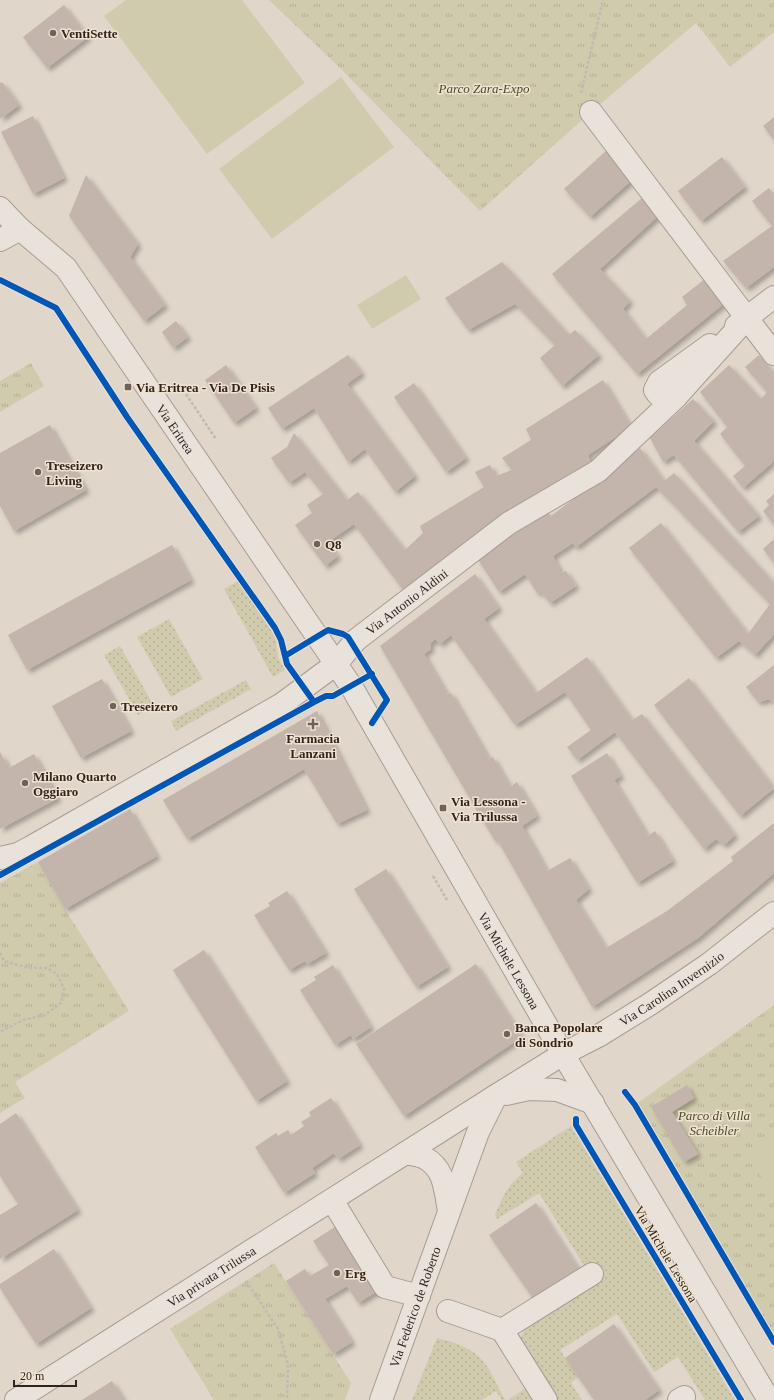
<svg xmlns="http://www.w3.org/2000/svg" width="774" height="1400" viewBox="0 0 774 1400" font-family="'Times New Roman',serif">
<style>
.grass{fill:url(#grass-dots)}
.park{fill:url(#park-tufts)}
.pitch{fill:#d1cbae}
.building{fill:#c3b4ac;filter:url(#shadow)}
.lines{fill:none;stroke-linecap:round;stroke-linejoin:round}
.minor-casing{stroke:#a59c94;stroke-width:24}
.path{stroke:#c1b9b3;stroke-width:2.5;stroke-dasharray:3 2;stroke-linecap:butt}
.minor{stroke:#e8e2db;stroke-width:22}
.cycleway-casing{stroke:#f0e2d1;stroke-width:8}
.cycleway{stroke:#0057b8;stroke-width:6}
.poi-dot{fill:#6e625a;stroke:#f0e2d1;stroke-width:1.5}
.labels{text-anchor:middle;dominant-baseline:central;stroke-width:3;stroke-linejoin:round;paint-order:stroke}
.poi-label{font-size:13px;font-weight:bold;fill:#31241e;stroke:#f0e2d1;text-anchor:start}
.park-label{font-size:13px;font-style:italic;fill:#484b27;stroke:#f0e2d1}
.street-label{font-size:13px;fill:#31241e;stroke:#f0e2d1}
</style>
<defs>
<pattern id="grass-dots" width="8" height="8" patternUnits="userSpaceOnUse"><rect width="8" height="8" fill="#d1cbae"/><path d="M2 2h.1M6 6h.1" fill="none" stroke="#b4ae95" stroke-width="1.8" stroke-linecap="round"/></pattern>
<pattern id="park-tufts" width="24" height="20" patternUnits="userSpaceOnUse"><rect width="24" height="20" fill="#d1cbae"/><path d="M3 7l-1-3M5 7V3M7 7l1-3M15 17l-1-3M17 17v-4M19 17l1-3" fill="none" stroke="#b4ae95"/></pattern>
<filter id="shadow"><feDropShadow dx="3.5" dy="3.5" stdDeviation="2" flood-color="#0004"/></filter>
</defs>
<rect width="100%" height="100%" fill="#e0d6ca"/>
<path class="grass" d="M 238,581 L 274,635 L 276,640 L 278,658 L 285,670 L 273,677 L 224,589 Z
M 169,619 L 203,679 L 171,697 L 137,637 Z
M 120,646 L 154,706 L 138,715 L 104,655 Z
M 246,680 L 251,689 L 176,731 L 171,721 Z
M 571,1126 L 735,1400 L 705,1400 L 678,1357 L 654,1372 L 617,1314 L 560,1350 L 578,1377 L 571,1383 L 582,1400 L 553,1400 L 521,1348 L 520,1338 L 527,1325 L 603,1275 L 594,1261 L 585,1267 L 539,1193 L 497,1219 L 495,1215 C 502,1198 508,1184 523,1173 L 516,1162 Z
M 437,1338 C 452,1342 468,1346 479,1357 C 491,1368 497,1386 505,1400 L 502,1400 L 496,1391 L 482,1400 L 412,1400 Z
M 529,1386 L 538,1400 L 508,1400 Z"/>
<path class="park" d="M 269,0 L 774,0 L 774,32 L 730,67 L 696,23 L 591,112 L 480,211 L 340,68 Z
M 31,363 L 44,386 L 0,412 L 0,381 Z
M 38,862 L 65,909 L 129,1011 L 15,1082 L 25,1098 L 0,1113 L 0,883 Z
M 774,1005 L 774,1341 L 635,1105 Z
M 274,1263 L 351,1383 L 345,1400 L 214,1400 L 170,1329 Z"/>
<path class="pitch" d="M 126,0 L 242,0 L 305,83 L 207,154 L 104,16 Z
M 341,77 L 394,147 L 272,239 L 219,169 Z
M 406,275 L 421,299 L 372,329 L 357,305 Z
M 774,1137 L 774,1193 L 747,1158 Z"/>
<path class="building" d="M 64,5 L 88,37 L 47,68 L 23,37 Z
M 2,82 L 19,105 L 0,119 L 0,83 Z
M 33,116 L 64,178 L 33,194 L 1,132 Z
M 774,117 L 774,140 L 763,126 Z
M 607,150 L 633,179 L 590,217 L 564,189 Z
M 722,157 L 745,187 L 701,221 L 678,191 Z
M 86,175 L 138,244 L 130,257 L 165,305 L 144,321 L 69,216 Z
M 769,188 L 774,194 L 774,267 L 746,288 L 723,261 L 772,226 L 752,201 Z
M 642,198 L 658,216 L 600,269 L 630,301 L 623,309 L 646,339 L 687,305 L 682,297 L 706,278 L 727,301 L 637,374 L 552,274 Z
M 502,262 L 569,335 L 575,330 L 599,355 L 562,386 L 540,358 L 555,345 L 515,304 L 468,330 L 445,298 Z
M 176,321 L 188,337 L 173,348 L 162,332 Z
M 348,355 L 362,373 L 347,384 L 415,476 L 395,492 L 365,449 L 348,462 L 314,408 L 282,429 L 268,408 Z
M 759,355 L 774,373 L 774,461 L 743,488 L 733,476 L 745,466 L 720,434 L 727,427 L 700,392 L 729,365 L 761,399 L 767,392 L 745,367 Z
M 226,365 L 256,408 L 234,423 L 205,380 Z
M 603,380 L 631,427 L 588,455 L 591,466 L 505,511 L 406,594 L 354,524 L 328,542 L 338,556 L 325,566 L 295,525 L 312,513 L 307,505 L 323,494 L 305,472 L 289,483 L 271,458 L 287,447 L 294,433 L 347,500 L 358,492 L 405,550 L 423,533 L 420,526 L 484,487 L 475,472 L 490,465 L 496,476 L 512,470 L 502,458 L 531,440 L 526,429 Z
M 414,383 L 466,458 L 446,472 L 394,397 Z
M 693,399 L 714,421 L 694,441 L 759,516 L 738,532 L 674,455 L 663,462 L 650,438 Z
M 50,425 L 86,490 L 14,531 L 0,506 L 0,453 Z
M 640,448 L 664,481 L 674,473 L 774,583 L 774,634 L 755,655 L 739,641 L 716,658 L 629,548 L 661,523 L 748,634 L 770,604 L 656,487 L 576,547 L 573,543 L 553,556 L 561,573 L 566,571 L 576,586 L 550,603 L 541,592 L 537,593 L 525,574 L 499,592 L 477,558 L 548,512 L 551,516 Z
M 774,494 L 774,523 L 773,524 L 763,511 L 769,505 L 766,501 Z
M 774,539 L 774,563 L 763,549 Z
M 172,545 L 191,580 L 27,670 L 8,635 Z
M 475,574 L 499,608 L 484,619 L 536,693 L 587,657 L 632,720 L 642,714 L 735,835 L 724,845 L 716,839 L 704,849 L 615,732 L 577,760 L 567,747 L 591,730 L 565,692 L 515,725 L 451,635 L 440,644 L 435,639 L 430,644 L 431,649 L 424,654 L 447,694 L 451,693 L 489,759 L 493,757 L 510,787 L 517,782 L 537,816 L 522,826 L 547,871 L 570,858 L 589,889 L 576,900 L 606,948 L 667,911 L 733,861 L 731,857 L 774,823 L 774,873 L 698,938 L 592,1007 L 498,841 L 495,841 L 380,646 Z
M 774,665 L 774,704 L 770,699 L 758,702 L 746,687 Z
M 689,678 L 774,788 L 740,816 L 654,705 Z
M 102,679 L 131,731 L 81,758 L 52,706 Z
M 317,711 L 367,810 L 337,824 L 304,769 L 187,839 L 163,800 Z
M 0,752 L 9,768 L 34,754 L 58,798 L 0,829 Z
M 607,753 L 621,776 L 614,780 L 648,836 L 655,831 L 673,861 L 637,883 L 571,776 Z
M 130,809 L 157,856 L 65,909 L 38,862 Z
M 386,869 L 448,967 L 416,987 L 354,889 Z
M 287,891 L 326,953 L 307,964 L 305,961 L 289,970 L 254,915 L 270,906 L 268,903 Z
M 204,950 L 287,1081 L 256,1101 L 173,970 Z
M 476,964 L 522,1037 L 404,1116 L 356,1044 Z
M 333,965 L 371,1027 L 353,1039 L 351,1035 L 335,1045 L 300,990 L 316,980 L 314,977 Z
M 687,1085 L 694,1098 L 672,1112 L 698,1154 L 684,1162 L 651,1107 Z
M 331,1098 L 360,1145 L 338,1159 L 334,1153 L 312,1168 L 315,1173 L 284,1193 L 255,1147 L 276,1133 L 278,1136 L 288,1130 L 291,1135 L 304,1126 L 301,1122 L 311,1116 L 309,1112 Z
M 16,1113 L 78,1210 L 0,1259 L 0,1215 L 18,1204 L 0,1176 L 0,1124 Z
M 536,1203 L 579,1270 L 534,1300 L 489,1235 Z
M 338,1225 L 379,1290 L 358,1303 L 347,1286 L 325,1299 L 352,1342 L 333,1354 L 286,1281 L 305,1269 L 310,1276 L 329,1265 L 313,1241 Z
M 54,1249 L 91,1308 L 36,1344 L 0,1288 L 0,1284 Z
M 614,1324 L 659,1390 L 645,1400 L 594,1400 L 565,1358 Z
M 112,1381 L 124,1400 L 82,1400 Z"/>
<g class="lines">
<defs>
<g id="minor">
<path d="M 591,112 L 774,354"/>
<path id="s1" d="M 0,208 L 20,229 L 66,268 L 351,686 L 563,1054 L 769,1400"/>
<path d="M 0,240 L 20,229"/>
<path d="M 736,326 L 774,297"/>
<path d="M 676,397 C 665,399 661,400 655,390 L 659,382 L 710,345"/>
<path id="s2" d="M 0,858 L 18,854 L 31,847 L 282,704 L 336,664 L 356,640 L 509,523 L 598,471 L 676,397 L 747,318"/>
<path d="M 506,1094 L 529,1089 L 557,1090 L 593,1103"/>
<path d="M 406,1153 C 412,1155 419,1155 425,1158 C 445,1169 445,1190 449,1211"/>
<path d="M 332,1200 L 385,1287 L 419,1296"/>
<path d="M 448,1311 L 502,1330 L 546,1400"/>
<path d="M 502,1330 L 592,1274"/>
<path id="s3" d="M 16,1400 L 497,1095 L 563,1054 L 600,1035 L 650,1004 L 709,964 L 774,913"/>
<path id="s4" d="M 381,1400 L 478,1132 L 496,1096"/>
<path d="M 679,1400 L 684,1397"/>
</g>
</defs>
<use href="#minor" class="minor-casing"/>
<path class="path" d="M 581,93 L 603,0
M 186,394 L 216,439
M 433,876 L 447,900
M 0,953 L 4,961 L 29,968 L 47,968 L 57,974 L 64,989 L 61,1003 L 45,1015 L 23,1020 L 0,1032
M 246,1281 L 278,1329 L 288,1364 L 287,1400"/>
<use href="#minor" class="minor"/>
<defs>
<path id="cycleway" d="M 0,280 L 56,308 L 127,417 L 275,628 L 281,640 L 287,664 L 314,702
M 285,656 L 328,630 L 343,634 L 348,637 L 387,700 L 372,723
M 0,875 L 314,702 L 326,696 L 333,696 L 372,674
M 625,1092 L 635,1105 L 774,1342
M 576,1119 L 576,1125 L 741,1400"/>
</defs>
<use href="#cycleway" class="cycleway-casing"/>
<use href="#cycleway" class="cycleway"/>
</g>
<g class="poi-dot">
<circle cx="53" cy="33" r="4"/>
<rect x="124" y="383" width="8" height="8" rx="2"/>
<circle cx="38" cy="472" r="4"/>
<circle cx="317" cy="544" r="4"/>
<circle cx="113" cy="706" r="4"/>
<path d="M311 718h4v4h4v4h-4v4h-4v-4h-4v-4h4z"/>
<circle cx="25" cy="783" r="4"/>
<rect x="439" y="804" width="8" height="8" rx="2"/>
<circle cx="507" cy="1034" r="4"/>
<circle cx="337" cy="1273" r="4"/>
</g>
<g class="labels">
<g class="poi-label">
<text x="61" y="33">VentiSette</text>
<text x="136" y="387">Via Eritrea - Via De Pisis</text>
<text x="46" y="465">Treseizero<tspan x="46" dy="15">Living</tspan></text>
<text x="325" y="544">Q8</text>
<text x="121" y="706">Treseizero</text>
<text x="313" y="738" text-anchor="middle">Farmacia<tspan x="313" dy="15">Lanzani</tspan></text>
<text x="33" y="776">Milano Quarto<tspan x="33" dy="15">Oggiaro</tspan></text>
<text x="451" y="801">Via Lessona -<tspan x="451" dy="15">Via Trilussa</tspan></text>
<text x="515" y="1027">Banca Popolare<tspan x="515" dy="15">di Sondrio</tspan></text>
<text x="345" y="1273">Erg</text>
</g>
<g class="park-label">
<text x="484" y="88">Parco Zara-Expo</text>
<text x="714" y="1115">Parco di Villa<tspan x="714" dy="15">Scheibler</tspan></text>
</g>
<g class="street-label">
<text stroke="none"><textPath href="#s1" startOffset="284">Via Eritrea</textPath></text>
<text stroke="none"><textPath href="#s2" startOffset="484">Via Antonio Aldini</textPath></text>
<text stroke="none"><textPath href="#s1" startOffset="912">Via Michele Lessona</textPath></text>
<text stroke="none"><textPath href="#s3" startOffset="774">Via Carolina Invernizio</textPath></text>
<text transform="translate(666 1254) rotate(59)">Via Michele Lessona</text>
<text stroke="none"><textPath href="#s3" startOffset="231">Via privata Trilussa</textPath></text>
<text stroke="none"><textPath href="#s4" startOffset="99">Via Federico de Roberto</textPath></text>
</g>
</g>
<path d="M14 1380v6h62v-6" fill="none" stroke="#31241e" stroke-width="2"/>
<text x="20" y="1380" font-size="12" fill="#31241e" stroke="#f0e2d1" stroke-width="3" paint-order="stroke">20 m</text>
</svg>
